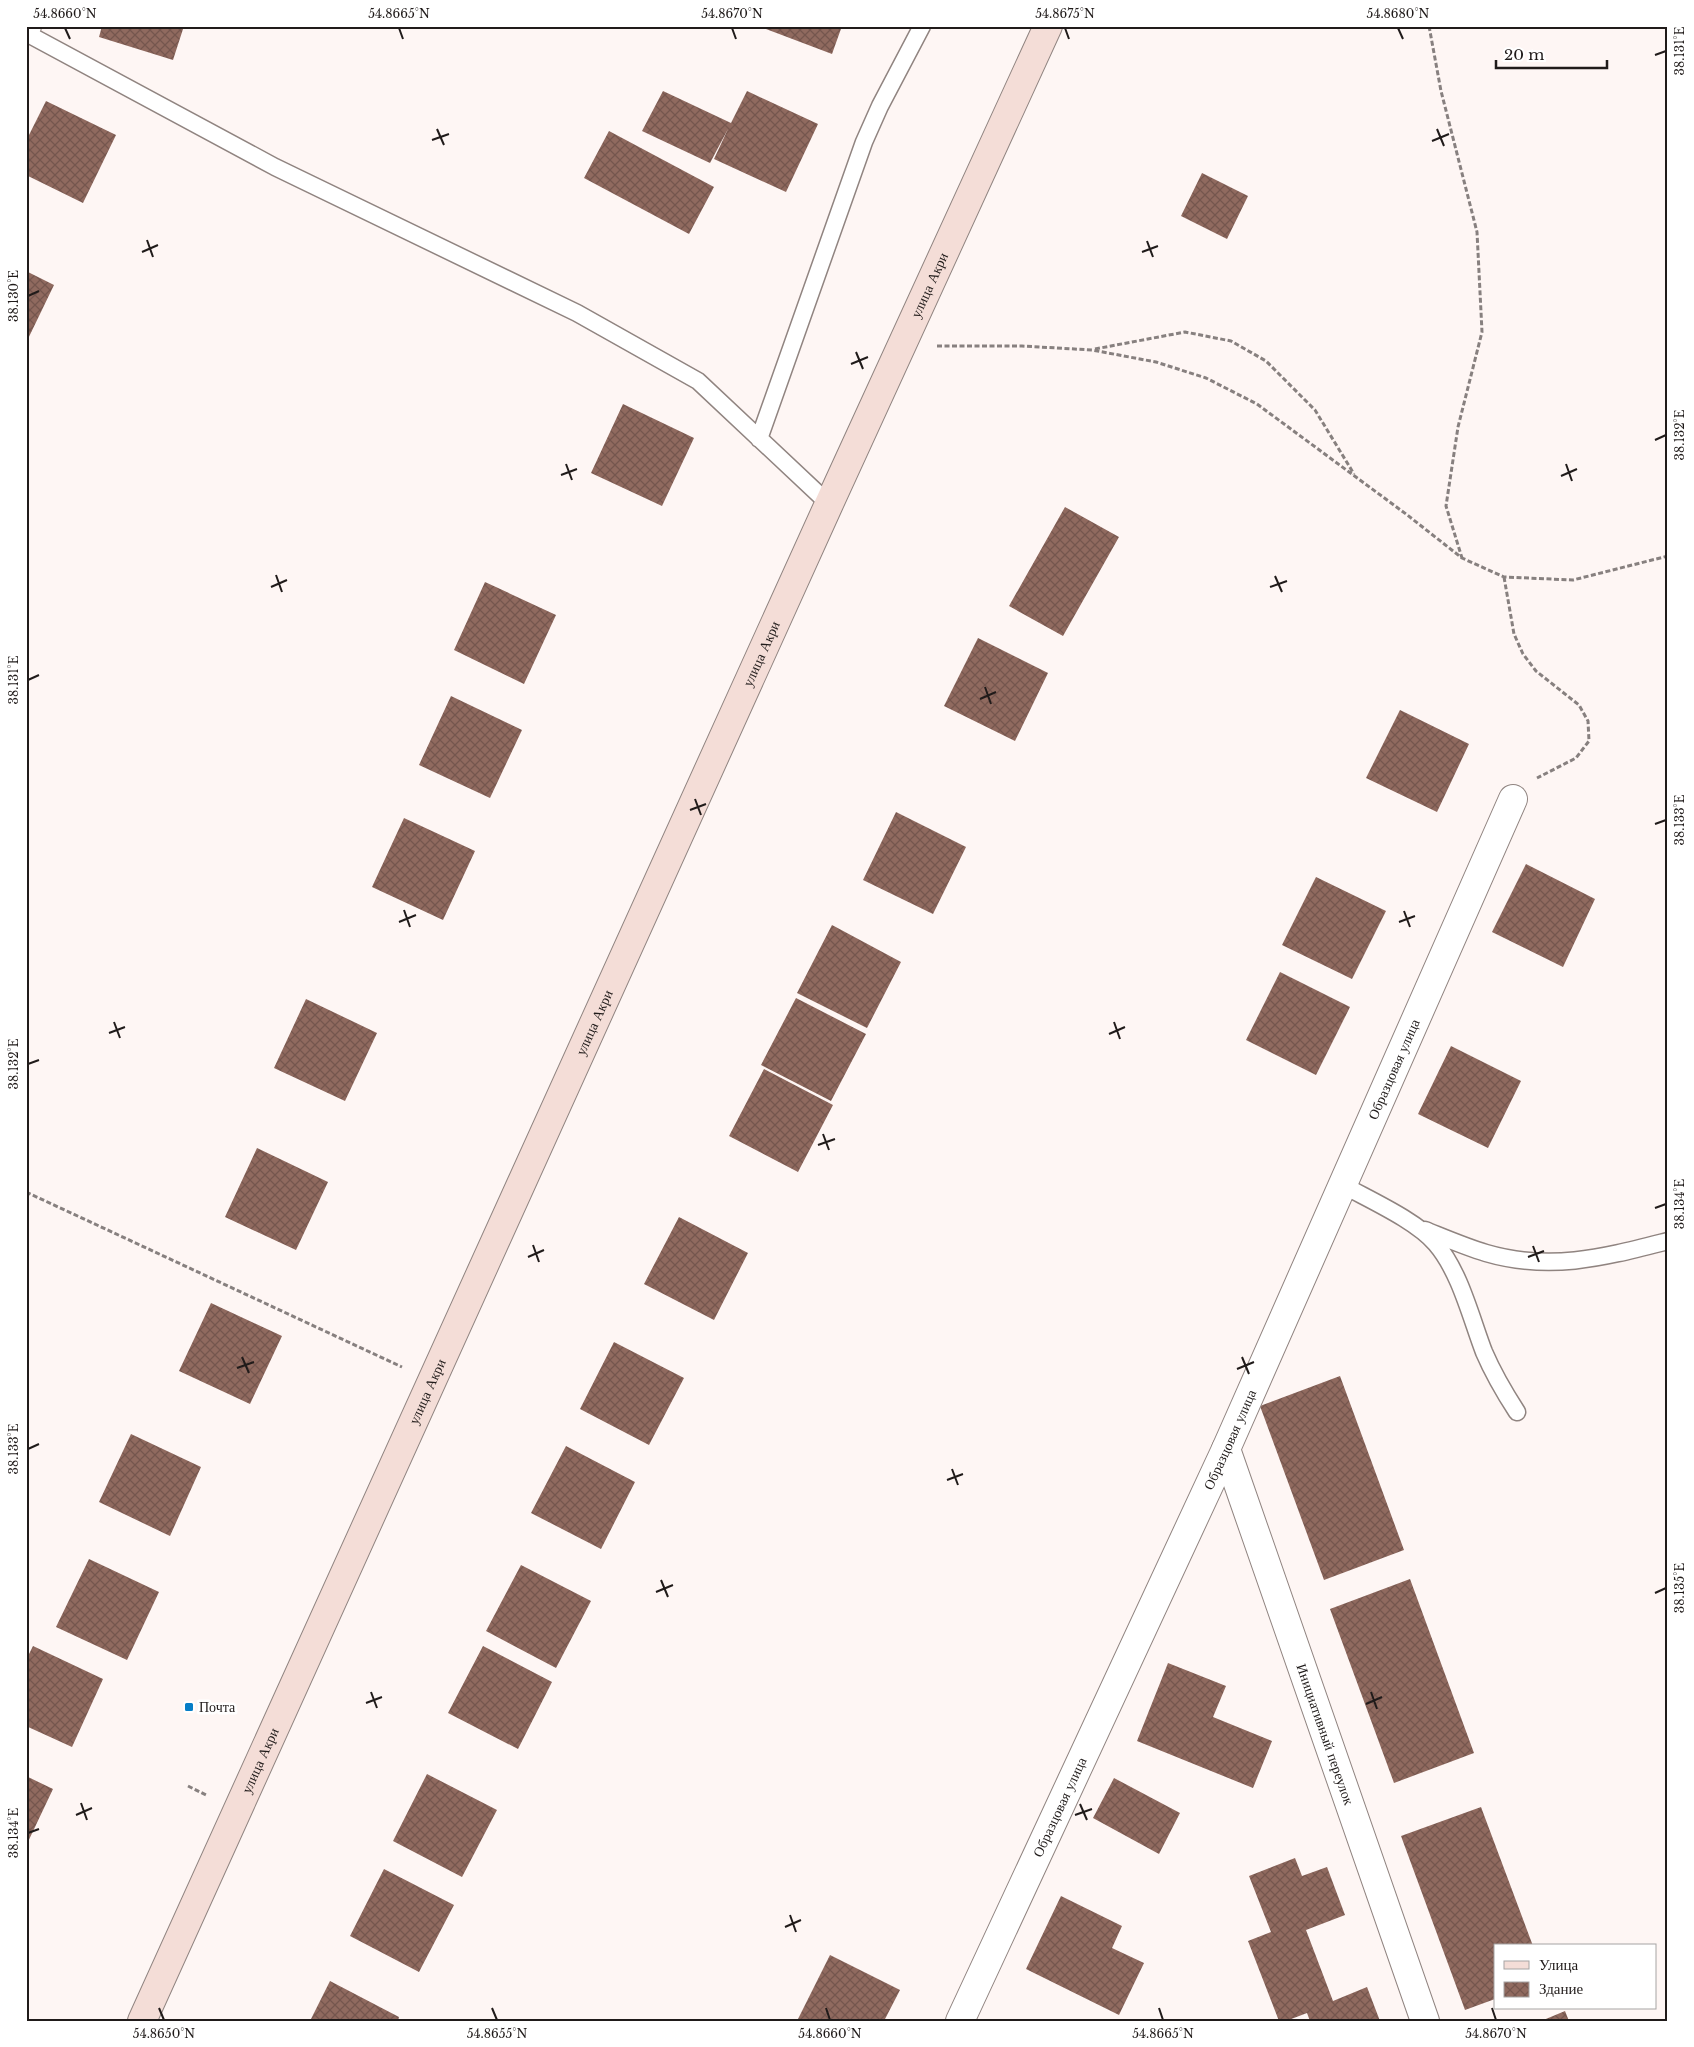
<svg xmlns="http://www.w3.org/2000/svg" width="1694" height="2047" viewBox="0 0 1694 2047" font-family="'Libre Baskerville',serif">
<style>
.building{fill:url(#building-cross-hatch)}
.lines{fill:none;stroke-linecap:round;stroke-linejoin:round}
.lane-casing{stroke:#908480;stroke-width:19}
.street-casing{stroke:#908480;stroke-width:30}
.secondary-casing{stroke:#908480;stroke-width:30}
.path{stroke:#87807f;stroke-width:3;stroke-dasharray:5 2.5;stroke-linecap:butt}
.lane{stroke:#fff;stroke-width:16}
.street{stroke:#fff;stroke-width:28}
.secondary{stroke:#f4ddd7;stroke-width:28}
.ticks{fill:none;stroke:#201b1a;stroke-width:2}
.poi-dot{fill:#067ec7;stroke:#fff;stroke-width:2}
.labels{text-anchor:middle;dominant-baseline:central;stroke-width:5;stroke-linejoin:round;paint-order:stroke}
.street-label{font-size:14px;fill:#201b1a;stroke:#fff}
.poi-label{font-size:14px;fill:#201b1a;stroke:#fff;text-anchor:start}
.neatline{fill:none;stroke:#201b1a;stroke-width:2}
.ticks-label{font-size:12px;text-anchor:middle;fill:#201b1a}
</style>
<defs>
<pattern id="building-cross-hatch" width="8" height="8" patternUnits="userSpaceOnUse" patternTransform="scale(1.25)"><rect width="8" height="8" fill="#906a5f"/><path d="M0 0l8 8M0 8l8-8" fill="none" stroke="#75564e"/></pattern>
</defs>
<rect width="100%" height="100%" fill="#fef6f4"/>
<path class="building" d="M 102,26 L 184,26 L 173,60 L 99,37 Z
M 758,26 L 842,26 L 832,54 Z
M 663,91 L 731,123 L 747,91 L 818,124 L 786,192 L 714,159 L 728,129 L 710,163 L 642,131 Z
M 46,101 L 116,135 L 83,203 L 26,175 L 26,141 Z
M 609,131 L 714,187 L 689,234 L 584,178 Z
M 1202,173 L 1248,196 L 1227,239 L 1181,216 Z
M 26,271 L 54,285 L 26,343 Z
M 623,404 L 694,438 L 662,506 L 591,473 Z
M 1065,507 L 1119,537 L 1063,636 L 1009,606 Z
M 485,582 L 556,615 L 524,684 L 454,650 Z
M 978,638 L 1048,673 L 1015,741 L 944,706 Z
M 451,696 L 522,730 L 490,798 L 419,765 Z
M 1400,710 L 1469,744 L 1437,812 L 1366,778 Z
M 896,812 L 966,847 L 933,914 L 863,880 Z
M 404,818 L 475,851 L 443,920 L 372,887 Z
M 1526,864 L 1595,899 L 1563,967 L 1492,932 Z
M 1316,877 L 1386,911 L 1352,979 L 1282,945 Z
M 832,925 L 901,962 L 867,1028 L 797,993 Z
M 1280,972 L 1350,1007 L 1316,1075 L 1246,1040 Z
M 796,998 L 866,1034 L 831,1101 L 761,1065 Z
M 306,999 L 377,1033 L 345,1101 L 274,1068 Z
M 1451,1046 L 1521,1081 L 1488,1148 L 1418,1114 Z
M 764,1069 L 833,1105 L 798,1172 L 729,1136 Z
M 257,1148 L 328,1182 L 296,1250 L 225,1217 Z
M 679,1217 L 748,1253 L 714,1320 L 644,1284 Z
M 211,1303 L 282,1336 L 250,1404 L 179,1371 Z
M 614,1342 L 684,1378 L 649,1445 L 580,1409 Z
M 1340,1376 L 1404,1550 L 1324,1580 L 1260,1406 Z
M 131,1434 L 201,1467 L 170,1536 L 99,1502 Z
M 566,1446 L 635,1482 L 601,1549 L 531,1513 Z
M 89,1559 L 159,1592 L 127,1660 L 56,1627 Z
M 521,1565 L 591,1601 L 556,1668 L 486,1631 Z
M 1410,1579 L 1474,1753 L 1394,1783 L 1330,1609 Z
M 33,1646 L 103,1679 L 72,1747 L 26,1726 L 26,1660 Z
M 483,1646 L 552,1682 L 518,1749 L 448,1713 Z
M 1168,1663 L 1226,1686 L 1213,1717 L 1272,1741 L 1253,1788 L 1137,1741 Z
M 427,1774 L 497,1810 L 462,1877 L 393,1841 Z
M 26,1776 L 53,1789 L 26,1846 Z
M 1114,1778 L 1180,1813 L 1159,1854 L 1093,1818 Z
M 1481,1807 L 1533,1946 L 1495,1946 L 1495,1999 L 1465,2010 L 1401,1836 Z
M 1295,1858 L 1302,1876 L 1327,1867 L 1345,1915 L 1306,1930 L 1333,2001 L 1367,1987 L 1380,2021 L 1310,2021 L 1307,2013 L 1286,2021 L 1279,2021 L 1248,1941 L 1271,1932 L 1249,1876 Z
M 384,1869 L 454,1905 L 419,1972 L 350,1936 Z
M 1061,1896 L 1122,1926 L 1112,1948 L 1144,1963 L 1119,2015 L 1026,1969 Z
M 830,1955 L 900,1990 L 884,2021 L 797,2021 Z
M 330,1981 L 399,2017 L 398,2021 L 310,2021 Z
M 1565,2011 L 1569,2021 L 1541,2021 Z"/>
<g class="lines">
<defs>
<path id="lane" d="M 26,33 L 275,167 L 577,313 L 698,381 L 829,504
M 759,439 L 864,142 L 880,106 L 922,26
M 1343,1185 C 1370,1200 1417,1221 1436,1244 C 1460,1272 1471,1318 1484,1352 C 1493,1373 1504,1392 1517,1412
M 1425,1230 C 1445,1238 1466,1247 1486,1253 C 1551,1272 1605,1257 1668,1241"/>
<g id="street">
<path d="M 26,28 L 27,26"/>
<path id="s1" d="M 1226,1449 L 1425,2021"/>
<path id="s2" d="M 960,2021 L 1226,1449 L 1513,799"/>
</g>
<g id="secondary">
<path id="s3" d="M 142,2021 L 829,504 L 1048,26"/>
</g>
</defs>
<use href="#lane" class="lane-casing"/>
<use href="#street" class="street-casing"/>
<use href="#secondary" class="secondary-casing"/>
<path class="path" d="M 1429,26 L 1441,91 L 1477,232 L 1482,332 L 1458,427 L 1446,506 L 1462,558
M 937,346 L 1022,346 L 1092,350 L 1156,362 L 1206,378 L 1257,404 L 1406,514 L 1462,558 L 1504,577 L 1573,580 L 1668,556
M 1095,349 L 1185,332 L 1231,341 L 1266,361 L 1315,410 L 1354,474
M 1504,577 L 1514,634 L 1523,654 L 1536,671 L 1579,705 L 1588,721 L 1589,741 L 1576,758 L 1537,778
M 26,1192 L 402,1367
M 188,1786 L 208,1796"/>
<use href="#lane" class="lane"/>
<use href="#street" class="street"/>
<use href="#secondary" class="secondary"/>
</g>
<path class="ticks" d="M 65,28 L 70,39M 399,28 L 403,39M 732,28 L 736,39M 1065,28 L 1069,39M 1398,28 L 1403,39M 1655,55 L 1666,51M 437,129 L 444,145M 1437,129 L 1444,146M 432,140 L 449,134M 1432,141 L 1449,134M 147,240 L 153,257M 1147,241 L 1153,257M 142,252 L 158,245M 1142,252 L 1158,246M 28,296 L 39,291M 856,352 L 863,369M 851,364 L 868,357M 1655,440 L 1666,435M 566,464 L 572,480M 1566,464 L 1572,481M 561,475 L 577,469M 1561,476 L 1577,469M 276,575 L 282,592M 1275,576 L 1282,592M 271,587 L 287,580M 1270,587 L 1287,581M 28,680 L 39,675M 985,687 L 991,704M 980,699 L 996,692M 695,799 L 701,815M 690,810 L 706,804M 1655,824 L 1666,820M 404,910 L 410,927M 1404,911 L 1410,927M 399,922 L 416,915M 1399,922 L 1415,916M 114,1022 L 120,1038M 1114,1022 L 1120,1039M 109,1033 L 125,1027M 1109,1034 L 1125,1027M 28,1064 L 39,1060M 823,1134 L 829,1150M 818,1145 L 835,1139M 1655,1208 L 1666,1204M 533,1245 L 539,1262M 1533,1246 L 1539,1262M 528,1257 L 544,1250M 1528,1257 L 1544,1251M 242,1357 L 249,1373M 1242,1357 L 1249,1374M 237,1368 L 254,1362M 1237,1369 L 1254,1362M 28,1449 L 39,1444M 952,1469 L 958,1485M 947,1480 L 963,1474M 661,1580 L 668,1597M 656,1592 L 673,1585M 1655,1593 L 1666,1588M 371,1692 L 377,1708M 1371,1692 L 1377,1709M 366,1703 L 382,1697M 1366,1704 L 1382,1697M 81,1803 L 87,1820M 1080,1804 L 1087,1820M 76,1815 L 92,1808M 1075,1815 L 1092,1809M 28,1833 L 39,1829M 790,1915 L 796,1932M 785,1927 L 801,1920M 159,2008 L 164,2020M 492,2008 L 497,2020M 826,2008 L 830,2020M 1159,2008 L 1163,2020M 1492,2008 L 1496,2020"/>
<rect class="poi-dot" x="184" y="1702" width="10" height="10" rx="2.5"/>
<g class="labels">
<g class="street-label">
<text stroke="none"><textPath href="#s3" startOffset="1906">улица Акри</textPath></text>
<text stroke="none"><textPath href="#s3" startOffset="1501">улица Акри</textPath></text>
<text stroke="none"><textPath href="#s3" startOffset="1096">улица Акри</textPath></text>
<text stroke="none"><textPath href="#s2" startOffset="1046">Образцовая улица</textPath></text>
<text stroke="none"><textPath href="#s3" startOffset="691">улица Акри</textPath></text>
<text stroke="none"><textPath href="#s2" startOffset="641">Образцовая улица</textPath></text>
<text stroke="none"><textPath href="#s1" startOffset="302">Инициативный переулок</textPath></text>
<text stroke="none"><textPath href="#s3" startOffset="286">улица Акри</textPath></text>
<text stroke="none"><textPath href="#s2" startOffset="236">Образцовая улица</textPath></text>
</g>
<g class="poi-label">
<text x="199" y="1707">Почта</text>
</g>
</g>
<rect width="1694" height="2047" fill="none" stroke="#ffffff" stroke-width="55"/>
<rect x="1494" y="1944" width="162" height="65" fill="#ffffff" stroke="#a6a4a3"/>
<rect x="1504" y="1961" width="25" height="8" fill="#f4ddd7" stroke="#a6a4a3"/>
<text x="1539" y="1970" font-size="15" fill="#201b1a">Улица</text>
<rect x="1504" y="1982" width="25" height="15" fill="url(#building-cross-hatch)" stroke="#a6a4a3"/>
<text x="1539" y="1994" font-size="15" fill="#201b1a">Здание</text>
<path d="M1496 60v8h111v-8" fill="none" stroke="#201b1a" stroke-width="2.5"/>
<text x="1504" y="60" font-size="15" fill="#201b1a" stroke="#ffffff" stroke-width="4" paint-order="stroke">20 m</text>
<rect x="28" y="28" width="1638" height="1992" class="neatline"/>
<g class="ticks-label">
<text x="65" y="18">54.8660°N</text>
<text x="399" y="18">54.8665°N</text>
<text x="732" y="18">54.8670°N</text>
<text x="1065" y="18">54.8675°N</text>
<text x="1398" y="18">54.8680°N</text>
<text transform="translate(1680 51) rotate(-90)" y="4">38.131°E</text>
<text transform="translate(14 296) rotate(-90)" y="4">38.130°E</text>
<text transform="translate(1680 435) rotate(-90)" y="4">38.132°E</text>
<text transform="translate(14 680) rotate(-90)" y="4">38.131°E</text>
<text transform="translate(1680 820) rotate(-90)" y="4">38.133°E</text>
<text transform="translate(14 1064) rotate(-90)" y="4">38.132°E</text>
<text transform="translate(1680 1204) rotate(-90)" y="4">38.134°E</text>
<text transform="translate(14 1449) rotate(-90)" y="4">38.133°E</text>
<text transform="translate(1680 1588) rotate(-90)" y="4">38.135°E</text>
<text transform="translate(14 1833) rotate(-90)" y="4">38.134°E</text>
<text x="164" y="2038">54.8650°N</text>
<text x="497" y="2038">54.8655°N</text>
<text x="830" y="2038">54.8660°N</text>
<text x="1163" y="2038">54.8665°N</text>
<text x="1496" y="2038">54.8670°N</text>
</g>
</svg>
